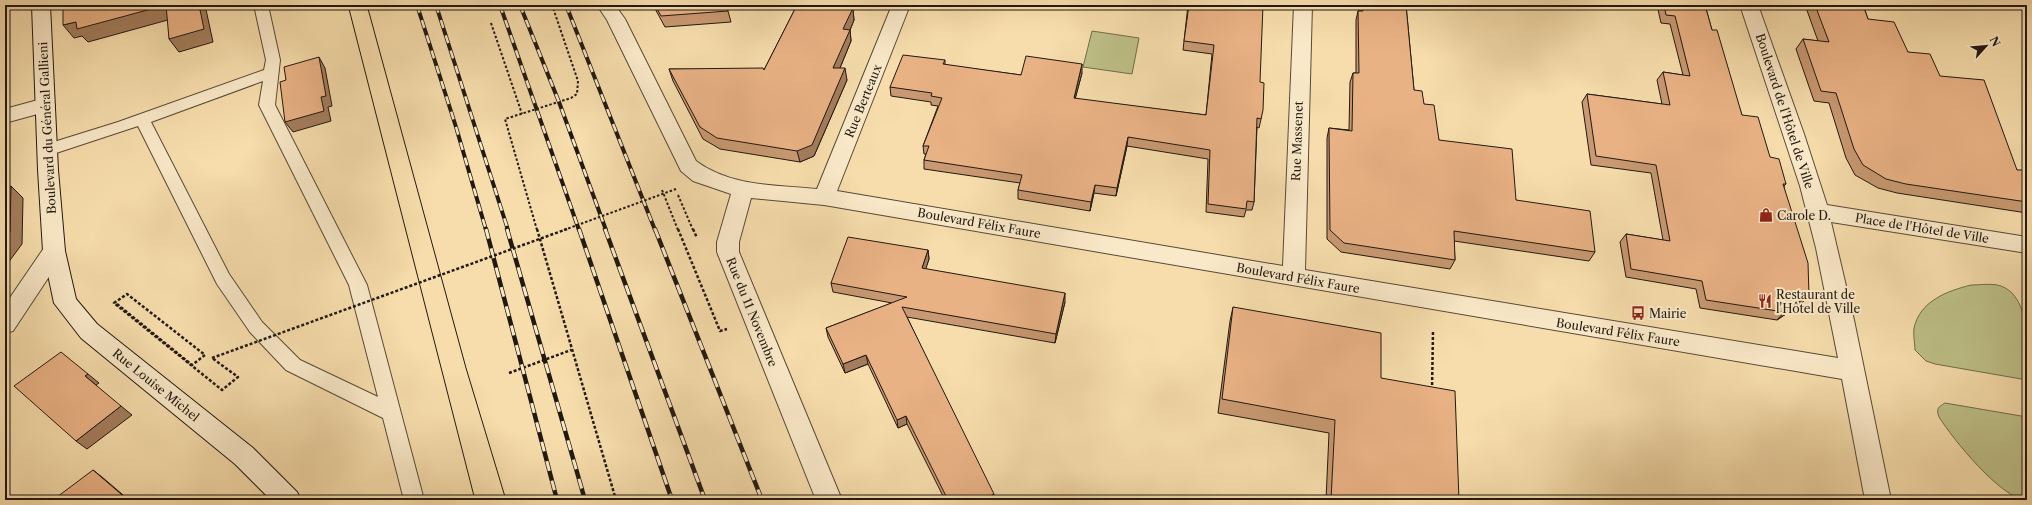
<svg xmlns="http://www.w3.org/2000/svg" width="2032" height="505" viewBox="0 0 2032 505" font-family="'Libre Caslon Text',serif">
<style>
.green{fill:#bec088;stroke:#706c4c}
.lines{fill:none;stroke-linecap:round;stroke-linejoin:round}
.lane-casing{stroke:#564a37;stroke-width:2}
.street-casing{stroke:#564a37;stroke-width:2}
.secondary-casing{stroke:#211910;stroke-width:2}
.path-far1{stroke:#211910;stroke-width:2;stroke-dasharray:2.5 2;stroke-linecap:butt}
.path{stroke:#211910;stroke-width:2.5;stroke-dasharray:3 2;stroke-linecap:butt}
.lane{fill:#fae9c9;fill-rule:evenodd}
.street{fill:#fae9c9;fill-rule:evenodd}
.secondary{fill:#fae9c9;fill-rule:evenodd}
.tram{stroke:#211910;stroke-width:1}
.rail-far1-casing{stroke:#211910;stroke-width:4}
.rail-casing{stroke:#211910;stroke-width:4.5}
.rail-far1{stroke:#fae9c9;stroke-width:2.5;stroke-dasharray:8;stroke-linecap:butt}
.rail{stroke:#fae9c9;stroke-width:3;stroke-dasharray:10;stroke-linecap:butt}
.path-bridge-far1{stroke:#211910;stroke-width:2;stroke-dasharray:2.5 2;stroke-linecap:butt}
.path-bridge{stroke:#211910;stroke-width:2.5;stroke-dasharray:3 2;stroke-linecap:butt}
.wall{fill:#c89972;stroke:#211910}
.shaded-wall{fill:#a37d5d;stroke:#211910}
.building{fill:#e9b285;stroke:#211910}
.labels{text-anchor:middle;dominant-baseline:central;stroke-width:4;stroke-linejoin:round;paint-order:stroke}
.street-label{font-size:12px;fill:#211910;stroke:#fae9c9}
.poi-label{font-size:12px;fill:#211910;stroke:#fae9c9;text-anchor:start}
</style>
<rect width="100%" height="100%" fill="#f7ddac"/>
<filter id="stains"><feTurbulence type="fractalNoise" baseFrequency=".005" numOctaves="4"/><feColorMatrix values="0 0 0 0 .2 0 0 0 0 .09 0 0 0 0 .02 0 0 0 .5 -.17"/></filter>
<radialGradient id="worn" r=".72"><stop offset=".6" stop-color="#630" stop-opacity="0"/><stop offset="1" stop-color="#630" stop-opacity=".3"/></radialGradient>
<path class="green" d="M 1092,31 L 1139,38 L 1132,74 L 1083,67 Z
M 1971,285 C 1980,285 1992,283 2001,286 C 2032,297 2027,353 2027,380 L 1935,364 L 1926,361 L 1915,350 C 1915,344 1913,335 1914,328 C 1920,301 1947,291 1971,285 Z
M 1945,403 L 2027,417 L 2027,500 C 2002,500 1952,438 1939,417 C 1936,409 1938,407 1945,403 Z"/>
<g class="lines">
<defs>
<path id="lane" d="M 254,5 L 268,5 L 280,60 L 275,105 L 367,285 L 424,500 L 404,500 L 383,418 L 286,370 L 250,332 L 217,284 L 138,126 L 47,156 L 41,154 L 39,150 L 41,146 L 118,122 L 264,70 L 266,60 ZM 263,81 L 259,105 L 349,285 L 378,397 L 300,360 L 262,322 L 229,274 L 151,122 Z"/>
<path id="street" d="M 597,5 L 615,5 L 625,19 L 696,161 C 731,187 776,185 817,189 L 892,5 L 910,5 L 837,191 L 1283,266 L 1294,5 L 1312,5 L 1305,270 L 1838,358 L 1816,248 L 1800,186 L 1740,5 L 1758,5 L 1804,134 L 1827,205 L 2027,237 L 2027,253 L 1831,222 L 1854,320 L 1891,500 L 1865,500 L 1842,379 L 824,205 L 751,198 L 739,242 L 739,252 L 842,500 L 816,500 L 717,252 L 717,242 L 731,194 L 693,181 L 681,171 L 607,20 Z
M 45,98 L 52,100 L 55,105 L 52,110 L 5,123 L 5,109 Z
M 54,242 L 62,245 L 65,251 L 62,257 L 13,331 L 5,333 L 5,305 L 46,245 Z"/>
<path id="secondary" d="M 32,5 L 50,5 L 58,170 L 65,251 L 76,299 L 97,324 L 253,448 L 297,492 L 301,500 L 271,500 L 235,464 L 81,338 L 54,303 L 43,251 L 38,170 Z"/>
</defs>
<use href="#lane" class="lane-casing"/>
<use href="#street" class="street-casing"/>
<use href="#secondary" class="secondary-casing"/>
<path class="path-far1" d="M 491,23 L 522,114
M 662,190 L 678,230
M 678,195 L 693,230
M 537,230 L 505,119 L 571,98 L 577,94 L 578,81 L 552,5"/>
<path class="path" d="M 537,229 L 616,500
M 678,229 L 720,331 L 727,329
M 693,229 L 697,238
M 117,304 L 192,365 L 205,355 L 127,294 L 114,303 L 222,390 L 238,377 L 212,358
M 509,373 L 571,350
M 1432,390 L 1433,332"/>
<use href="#lane" class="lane"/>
<use href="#street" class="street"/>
<use href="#secondary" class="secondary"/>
<path class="tram" d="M 348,5 L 475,500
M 367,5 L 466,368 L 506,500"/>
<defs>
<path id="rail-far1" d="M 417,5 L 456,127 L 486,230
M 436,5 L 508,230
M 500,5 L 579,230
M 520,5 L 559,102 L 606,230
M 566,5 L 655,230"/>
<path id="rail" d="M 486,229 L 557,500
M 507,229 L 585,500
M 579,229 L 672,500
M 605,229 L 705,500
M 655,229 L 762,500"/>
</defs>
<use href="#rail-far1" class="rail-far1-casing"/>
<use href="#rail" class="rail-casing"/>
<use href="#rail-far1" class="rail-far1"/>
<use href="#rail" class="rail"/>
<path class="path-bridge-far1" d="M 564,230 L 676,189"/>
<path class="path-bridge" d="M 212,358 L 567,229"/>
</g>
<path class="wall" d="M 653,5 L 725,5 L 728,11 L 731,22 L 665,27 Z
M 797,5 L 855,5 L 853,10 L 854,20 L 850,30 L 851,41 L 840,68 L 847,80 L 814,156 L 800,162 L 720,149 L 703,139 L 673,81 L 669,69 L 764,70 Z
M 1188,5 L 1260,82 L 1261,119 L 1259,128 L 1257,127 L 1254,202 L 1252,210 L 1246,210 L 1244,217 L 1206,212 L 1208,159 L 1127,146 L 1116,196 L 1094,193 L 1090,211 L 1018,199 L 1018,190 L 1020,183 L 924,169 L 924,160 L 926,154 L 924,154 L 923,146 L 938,106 L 931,105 L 931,102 L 891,96 L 890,87 L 945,60 L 945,65 L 1021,75 L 1082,73 L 1075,99 L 1206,115 L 1212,54 L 1183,50 Z
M 1361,5 L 1406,5 L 1414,90 L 1424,104 L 1439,140 L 1516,200 L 1595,252 L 1589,261 L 1454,241 L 1455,260 L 1450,269 L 1341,252 L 1327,239 L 1327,138 L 1329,128 L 1349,130 L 1350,82 L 1353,73 L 1356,73 L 1356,20 L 1358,11 L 1360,11 Z
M 1657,5 L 1705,5 L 1712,30 L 1742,115 L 1786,184 L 1784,186 L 1802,303 L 1777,320 L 1700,308 L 1696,289 L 1626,277 L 1620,242 L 1626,234 L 1663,240 L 1651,173 L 1591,165 L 1582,102 L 1587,94 L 1662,104 L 1657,80 L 1663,72 L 1683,75 L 1670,24 L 1661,23 Z
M 1805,5 L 1863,5 L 1868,19 L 1908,52 L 1940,76 L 2017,170 L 2027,179 L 2027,213 L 1897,193 L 1878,188 L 1855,175 L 1846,158 L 1829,103 L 1814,101 L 1796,49 L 1803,39 L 1818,41 Z
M 928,250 L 929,259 L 925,269 L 1065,302 L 1055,343 L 907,317 L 994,500 L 945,500 L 907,424 L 898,428 L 868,364 L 845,373 L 828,337 L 826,328 L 892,303 L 833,292 L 831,283 Z
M 1233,307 L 1381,378 L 1459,500 L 1326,500 L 1329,433 L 1218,413 L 1230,321 Z"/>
<path class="shaded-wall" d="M 166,5 L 175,18 L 88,42 L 82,36 L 74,38 L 63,25 L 76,22 Z
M 199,5 L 205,5 L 213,42 L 179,52 L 169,39 Z
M 848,5 L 855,5 L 853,10 L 854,20 L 850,30 L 851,41 L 835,80 L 833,68 L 843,29 L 847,8 Z
M 319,57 L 325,68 L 332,106 L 328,107 L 331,121 L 293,132 L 285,122 L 321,97 Z
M 1082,64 L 1082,73 L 1073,107 L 1074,98 Z
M 845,68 L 847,80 L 814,156 L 800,162 L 797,151 Z
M 1128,137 L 1127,146 L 1116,196 L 1117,188 Z
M 1095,185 L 1094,193 L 1090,211 L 1091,202 Z
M 11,186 L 23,198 L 22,244 L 5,267 L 5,239 Z
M 928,250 L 929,259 L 923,278 L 922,268 Z
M 1065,293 L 1065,302 L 1055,343 L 1056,334 Z
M 1809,295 L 1802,303 L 1777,320 L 1784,312 Z
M 866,355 L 868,364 L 845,373 L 843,364 Z
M 88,374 L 99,383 L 96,385 L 85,376 Z
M 121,406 L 132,415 L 87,449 L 76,441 Z
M 906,416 L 907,424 L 898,428 L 897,420 Z
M 93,470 L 102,477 L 129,500 L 128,500 Z
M 994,494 L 994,500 L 982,500 Z"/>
<path class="building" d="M 60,5 L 166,5 L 77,29 L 76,22 L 63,25 L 63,6 L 60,6 Z
M 166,5 L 199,5 L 204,29 L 169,39 Z
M 655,5 L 725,5 L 728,11 L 661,16 Z
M 797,5 L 848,5 L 847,8 L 853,8 L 843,29 L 850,30 L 833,68 L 845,68 L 812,145 L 797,151 L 717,138 L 700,127 L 669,69 L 763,68 L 764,70 Z
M 1189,5 L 1263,5 L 1260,82 L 1264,83 L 1263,110 L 1261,119 L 1257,118 L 1254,202 L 1247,201 L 1246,209 L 1208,204 L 1210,150 L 1128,137 L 1117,188 L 1095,185 L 1091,202 L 1018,190 L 1022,175 L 924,160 L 929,146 L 923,146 L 942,98 L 931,96 L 932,93 L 890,87 L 903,55 L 945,60 L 943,64 L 1021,75 L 1026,56 L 1082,64 L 1074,98 L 1206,115 L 1214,45 L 1184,41 Z
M 1363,5 L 1406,5 L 1414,90 L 1422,91 L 1424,104 L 1434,105 L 1439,140 L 1512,149 L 1516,200 L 1590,211 L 1595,252 L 1454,231 L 1455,260 L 1344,243 L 1330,230 L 1329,128 L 1352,131 L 1353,73 L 1359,73 L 1358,11 L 1363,11 Z
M 1664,5 L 1705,5 L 1712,30 L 1717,30 L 1742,115 L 1758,117 L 1770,157 L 1779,159 L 1786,184 L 1783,184 L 1808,263 L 1809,295 L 1784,312 L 1706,300 L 1702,281 L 1631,269 L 1626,234 L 1670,241 L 1656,165 L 1596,156 L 1587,94 L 1670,105 L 1663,72 L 1690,76 L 1675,16 L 1666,15 Z
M 1815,5 L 1863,5 L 1868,19 L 1894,22 L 1908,52 L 1930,54 L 1940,76 L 1984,80 L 2017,170 L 2023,170 L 2027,179 L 2027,202 L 1906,184 L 1886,179 L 1863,165 L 1854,149 L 1836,93 L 1821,91 L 1803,39 L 1829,42 Z
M 319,57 L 326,96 L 321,97 L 324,111 L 285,122 L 280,82 L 286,80 L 284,67 Z
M 11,186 L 10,232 L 5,239 L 5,188 Z
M 848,237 L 928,250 L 922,268 L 1065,293 L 1056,334 L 902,307 L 994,494 L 982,500 L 948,500 L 906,416 L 897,420 L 866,355 L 843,364 L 826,328 L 907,297 L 831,283 Z
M 1233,307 L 1381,333 L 1381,378 L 1455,391 L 1459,500 L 1331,500 L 1335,420 L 1222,399 Z
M 61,352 L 88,374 L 85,376 L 121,406 L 76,441 L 14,386 Z
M 93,470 L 128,500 L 53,500 Z"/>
<defs>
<symbol id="shop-bare" viewBox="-9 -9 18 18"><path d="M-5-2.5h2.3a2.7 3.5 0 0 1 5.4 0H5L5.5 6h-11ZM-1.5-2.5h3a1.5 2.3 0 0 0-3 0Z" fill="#8f2418" stroke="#fae9c9" stroke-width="2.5" paint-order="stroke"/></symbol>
<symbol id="restaurant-bare" viewBox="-9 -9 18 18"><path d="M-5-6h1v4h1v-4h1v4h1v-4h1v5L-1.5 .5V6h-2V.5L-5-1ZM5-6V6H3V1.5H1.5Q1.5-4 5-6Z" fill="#8f2418" stroke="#fae9c9" stroke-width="2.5" paint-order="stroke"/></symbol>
<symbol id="bus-bare" viewBox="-9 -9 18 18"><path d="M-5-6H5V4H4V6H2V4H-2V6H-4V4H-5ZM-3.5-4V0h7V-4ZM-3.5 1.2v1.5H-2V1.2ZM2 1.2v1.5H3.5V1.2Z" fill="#8f2418" stroke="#fae9c9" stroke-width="2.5" paint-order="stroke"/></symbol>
</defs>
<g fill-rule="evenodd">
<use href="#shop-bare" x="1756" y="205" width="20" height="20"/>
<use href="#restaurant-bare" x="1755" y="291" width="20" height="20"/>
<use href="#bus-bare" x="1628" y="303" width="20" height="20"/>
</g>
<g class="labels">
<g class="street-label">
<text transform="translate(863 101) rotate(-68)">Rue Berteaux</text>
<text transform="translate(1785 111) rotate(72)">Boulevard de l'Hôtel de Ville</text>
<text transform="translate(47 128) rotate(-93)">Boulevard du Général Gallieni</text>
<text transform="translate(1297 141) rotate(-88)">Rue Massenet</text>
<text transform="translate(979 223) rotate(10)">Boulevard Félix Faure</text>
<text transform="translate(1922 228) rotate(9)">Place de l'Hôtel de Ville</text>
<text transform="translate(1298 278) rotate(10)">Boulevard Félix Faure</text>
<text transform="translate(752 312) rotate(68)">Rue du 11 Novembre</text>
<text transform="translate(1618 332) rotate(9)">Boulevard Félix Faure</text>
<text transform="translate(156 385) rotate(39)">Rue Louise Michel</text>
</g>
<g class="poi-label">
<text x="1777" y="215">Carole D.</text>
<text x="1776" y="294">Restaurant de<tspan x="1776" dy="14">l'Hôtel de Ville</tspan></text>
<text x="1649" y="313">Mairie</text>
</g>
</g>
<rect width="2032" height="505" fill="none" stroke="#f7ddac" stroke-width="20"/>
<rect x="6" y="6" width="2020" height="493" fill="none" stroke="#211910" stroke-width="2"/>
<rect x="10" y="10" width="2012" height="485" fill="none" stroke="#211910"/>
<g transform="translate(1986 46) rotate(63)" stroke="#fae9c9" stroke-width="3" paint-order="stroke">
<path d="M0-3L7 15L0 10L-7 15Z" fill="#211910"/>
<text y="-6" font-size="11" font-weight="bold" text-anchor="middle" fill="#211910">N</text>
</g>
<rect width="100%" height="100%" filter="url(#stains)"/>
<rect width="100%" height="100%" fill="url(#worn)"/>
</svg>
